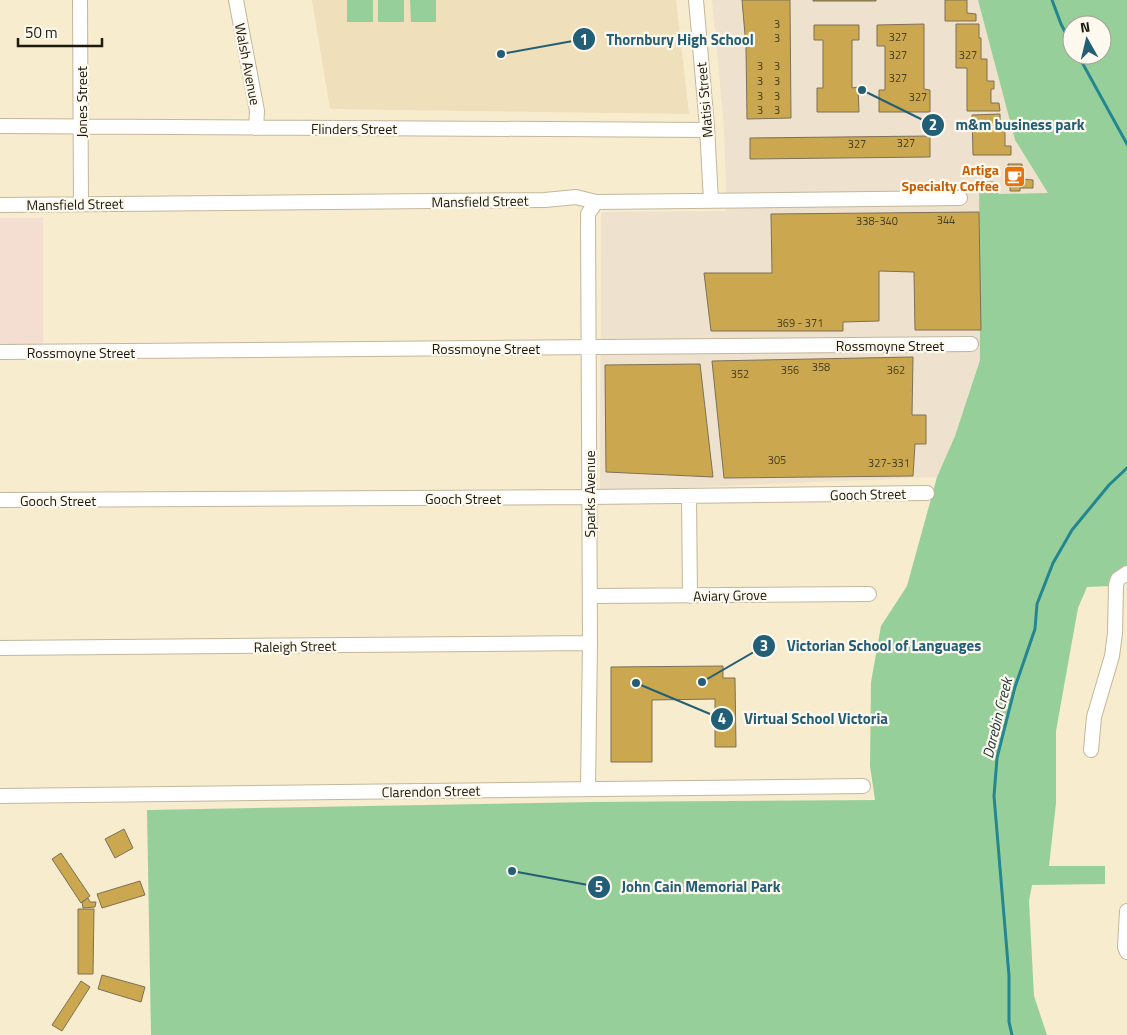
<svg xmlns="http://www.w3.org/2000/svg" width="1127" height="1035" viewBox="0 0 1127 1035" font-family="'Titillium Web',sans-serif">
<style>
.commercial{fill:#f4ded1}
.industrial{fill:#eee1cd}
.built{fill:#efdfbb}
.green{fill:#97cf9a;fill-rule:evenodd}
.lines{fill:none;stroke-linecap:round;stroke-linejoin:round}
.stream{stroke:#238690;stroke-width:3}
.building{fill:#cba84f;stroke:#7c7157}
.minor-casing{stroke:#c3b79b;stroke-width:16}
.minor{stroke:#fff;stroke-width:14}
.labels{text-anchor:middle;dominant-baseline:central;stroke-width:4.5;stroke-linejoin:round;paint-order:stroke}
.number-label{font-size:11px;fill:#483d1e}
.street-label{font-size:14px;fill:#1d190e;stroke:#fef9ee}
.food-label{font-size:14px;font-weight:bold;fill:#c56008;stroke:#fef9ee;text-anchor:end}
.water-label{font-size:15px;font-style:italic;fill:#1c3236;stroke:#fef9ee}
.leader{fill:none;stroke:#225e76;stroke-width:2}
.callout-dot{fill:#225e76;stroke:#fef9ee;stroke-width:2}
.mark-label{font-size:15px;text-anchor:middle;font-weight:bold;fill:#fff}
.callout-label{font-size:15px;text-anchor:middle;font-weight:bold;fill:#225e76;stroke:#fef9ee;stroke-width:4.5;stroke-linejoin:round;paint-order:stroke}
</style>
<rect width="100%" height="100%" fill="#f8ecce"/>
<path class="commercial" d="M 0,218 L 43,218 L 43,345 L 0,346 Z"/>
<path class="industrial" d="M 712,0 L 978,0 L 1015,140 L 1049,194 L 999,194 L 981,330 L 980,360 L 955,436 L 937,477 L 600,491 L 601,212 L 726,211 L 726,184 L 724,126 Z"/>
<path class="built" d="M 312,0 L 676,0 L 689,114 L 330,109 Z"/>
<path class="green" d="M 347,0 L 373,0 L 373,22 L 347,22 Z
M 378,0 L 404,0 L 404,22 L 378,22 Z
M 410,0 L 436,0 L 436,22 L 411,22 Z
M 978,0 L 1127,0 L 1127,566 L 1117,571 L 1111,586 L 1087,587 L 1078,608 L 1056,731 L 1056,803 L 1049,866 L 1105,866 L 1105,884 L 1032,885 L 1029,901 L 1034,996 L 1047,1035 L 151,1035 L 147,810 L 594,802 L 875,800 L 870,766 L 871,682 L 881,626 L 907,586 L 937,477 L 955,436 L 980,360 L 979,181 L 994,181 L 999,194 L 1048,193 L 1015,140 ZM 1072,25 L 1102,25 L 1102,55 L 1072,55 Z"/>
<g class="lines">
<path class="stream" d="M 1052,0 L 1061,24 L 1072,45
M 1078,55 L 1127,144
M 1012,1035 L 1009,1022 L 1009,976 L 994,796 L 997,758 L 1015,687 L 1035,629 L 1037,604 L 1053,563 L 1072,530 L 1109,485 L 1127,468"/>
</g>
<path class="building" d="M 742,0 L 790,0 L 791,118 L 747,119 L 746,46 Z
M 813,0 L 876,0 L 876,1 L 813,1 Z
M 945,0 L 967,0 L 967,13 L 976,14 L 976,21 L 945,21 Z
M 924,24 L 924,89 L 930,90 L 930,112 L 879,112 L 879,90 L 885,90 L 885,46 L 877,46 L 877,25 Z
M 956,24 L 979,24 L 979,38 L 981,38 L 981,59 L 987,59 L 987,81 L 994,81 L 994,89 L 991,89 L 991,103 L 999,103 L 1000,111 L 967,111 L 967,68 L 956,68 Z
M 814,25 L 859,25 L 859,40 L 852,40 L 852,88 L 858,87 L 859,112 L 817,112 L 817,88 L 823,88 L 823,40 L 814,40 Z
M 1000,114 L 1000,126 L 1005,126 L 1005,146 L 1011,146 L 1011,155 L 973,155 L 972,115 Z
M 930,136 L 930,157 L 750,159 L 750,138 Z
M 1008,164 L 1022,164 L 1022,179 L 1033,180 L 1033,188 L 1020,188 L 1020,191 L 1010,191 L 1010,179 L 1008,179 Z
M 979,212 L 981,330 L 915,330 L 914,272 L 879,271 L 879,321 L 843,322 L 843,331 L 711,331 L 704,273 L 772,273 L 771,214 Z
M 913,357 L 912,415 L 926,415 L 926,444 L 915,444 L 913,476 L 724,478 L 712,361 Z
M 700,364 L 713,477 L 606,472 L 605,365 Z
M 723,666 L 723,678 L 735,678 L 736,747 L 715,747 L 715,699 L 652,700 L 652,762 L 611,762 L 611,667 Z
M 124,829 L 133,848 L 115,858 L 105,839 Z
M 61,853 L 90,896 L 81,903 L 52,859 Z
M 140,881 L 145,895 L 102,908 L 97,894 Z
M 88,898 L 90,902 L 96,902 L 95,907 L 83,908 L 82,902 Z
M 78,909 L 94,909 L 93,974 L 78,974 Z
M 102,975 L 145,987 L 141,1002 L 98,989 Z
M 81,981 L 90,987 L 62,1031 L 52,1025 Z"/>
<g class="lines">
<defs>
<path id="minor" d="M 80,0 L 81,204
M 236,0 L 257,111 L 256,128
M 696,0 L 707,127 L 711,201
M 0,126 L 707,130
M 0,205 L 545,200 L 576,197 L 596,202 L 960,198
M 0,352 L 971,344
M 689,496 L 690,596
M 0,500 L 589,497 L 927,493
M 590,596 L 869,594
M 0,648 L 590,643
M 1091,750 L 1094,717 L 1112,656 L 1115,633 L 1116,585 L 1118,579 L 1127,573
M 588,789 L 590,643 L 588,214 L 596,202
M 0,796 L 863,786
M 1127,911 L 1125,947 L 1127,952"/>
</defs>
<use href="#minor" class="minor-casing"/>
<use href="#minor" class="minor"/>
</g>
<defs>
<symbol id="cafe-square" viewBox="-11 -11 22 22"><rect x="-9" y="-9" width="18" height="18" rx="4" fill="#e8710a" stroke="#fef9ee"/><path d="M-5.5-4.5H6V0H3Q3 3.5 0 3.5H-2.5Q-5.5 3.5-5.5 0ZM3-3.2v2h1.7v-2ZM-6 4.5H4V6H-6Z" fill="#fff"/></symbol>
</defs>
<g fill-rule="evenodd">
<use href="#cafe-square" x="1002" y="164" width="25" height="25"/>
</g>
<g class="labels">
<g class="number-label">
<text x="777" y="24">3</text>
<text x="898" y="37">327</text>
<text x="777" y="38">3</text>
<text x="898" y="55">327</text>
<text x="968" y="55">327</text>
<text x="760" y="66">3</text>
<text x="777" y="66">3</text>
<text x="898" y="78">327</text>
<text x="760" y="81">3</text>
<text x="777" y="81">3</text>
<text x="760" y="96">3</text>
<text x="777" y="96">3</text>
<text x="918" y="97">327</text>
<text x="760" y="110">3</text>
<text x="777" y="110">3</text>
<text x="906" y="143">327</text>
<text x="857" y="144">327</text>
<text x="946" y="220">344</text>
<text x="877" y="221">338-340</text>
<text x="800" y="323">369 - 371</text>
<text x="821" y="367">358</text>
<text x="790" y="370">356</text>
<text x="896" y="370">362</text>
<text x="740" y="374">352</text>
<text x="777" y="460">305</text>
<text x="889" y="463">327-331</text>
</g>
<g class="street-label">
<text transform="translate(248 64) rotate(79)">Walsh Avenue</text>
<text transform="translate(704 100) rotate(-95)">Matisi Street</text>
<text transform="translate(81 102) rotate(-90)">Jones Street</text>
<text x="354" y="128">Flinders Street</text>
<text transform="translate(480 201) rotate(-1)">Mansfield Street</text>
<text transform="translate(75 204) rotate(-1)">Mansfield Street</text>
<text x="890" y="345">Rossmoyne Street</text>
<text x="486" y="348">Rossmoyne Street</text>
<text x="81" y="352">Rossmoyne Street</text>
<text transform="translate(589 494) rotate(-90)">Sparks Avenue</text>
<text transform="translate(868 494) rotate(-1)">Gooch Street</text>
<text x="463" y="498">Gooch Street</text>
<text x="58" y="500">Gooch Street</text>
<text transform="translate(730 595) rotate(-1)">Aviary Grove</text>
<text transform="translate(295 646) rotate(-1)">Raleigh Street</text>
<text transform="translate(431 791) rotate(-1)">Clarendon Street</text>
</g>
<g class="food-label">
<text x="999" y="169">Artiga<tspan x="999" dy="16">Specialty Coffee</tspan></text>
</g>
<g class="water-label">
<text transform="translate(997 718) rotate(-76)">Darebin Creek</text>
</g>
</g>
<path class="leader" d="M501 54L584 39M862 90L933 125M702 682L764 646M636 683L722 719M512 871L599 887"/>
<g class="callout-dot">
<circle cx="501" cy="54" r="5"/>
<circle cx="862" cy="90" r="5"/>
<circle cx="702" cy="682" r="5"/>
<circle cx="636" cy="683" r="5"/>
<circle cx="512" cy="871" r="5"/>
<circle cx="584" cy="39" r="12"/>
<circle cx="933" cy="125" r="12"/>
<circle cx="764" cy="646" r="12"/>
<circle cx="722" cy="719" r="12"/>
<circle cx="599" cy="887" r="12"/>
</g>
<g class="mark-label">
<text x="584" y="45">1</text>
<text x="933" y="130">2</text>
<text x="764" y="651">3</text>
<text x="722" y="724">4</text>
<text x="599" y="892">5</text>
</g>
<g class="callout-label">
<text x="680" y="45">Thornbury High School</text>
<text x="1020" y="130">m&amp;m business park</text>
<text x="884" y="651">Victorian School of Languages</text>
<text x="816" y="724">Virtual School Victoria</text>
<text x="701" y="892">John Cain Memorial Park</text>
</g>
<g transform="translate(1087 40) rotate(352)"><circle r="24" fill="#fef9ee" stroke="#a49f94"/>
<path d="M0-4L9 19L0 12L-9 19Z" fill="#225e76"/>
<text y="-8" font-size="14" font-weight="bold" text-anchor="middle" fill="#1d190e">N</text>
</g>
<path d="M18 38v8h84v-8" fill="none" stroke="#1d190e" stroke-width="2.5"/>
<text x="25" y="38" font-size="15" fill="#1d190e" stroke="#fef9ee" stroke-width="4" paint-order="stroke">50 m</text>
</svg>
